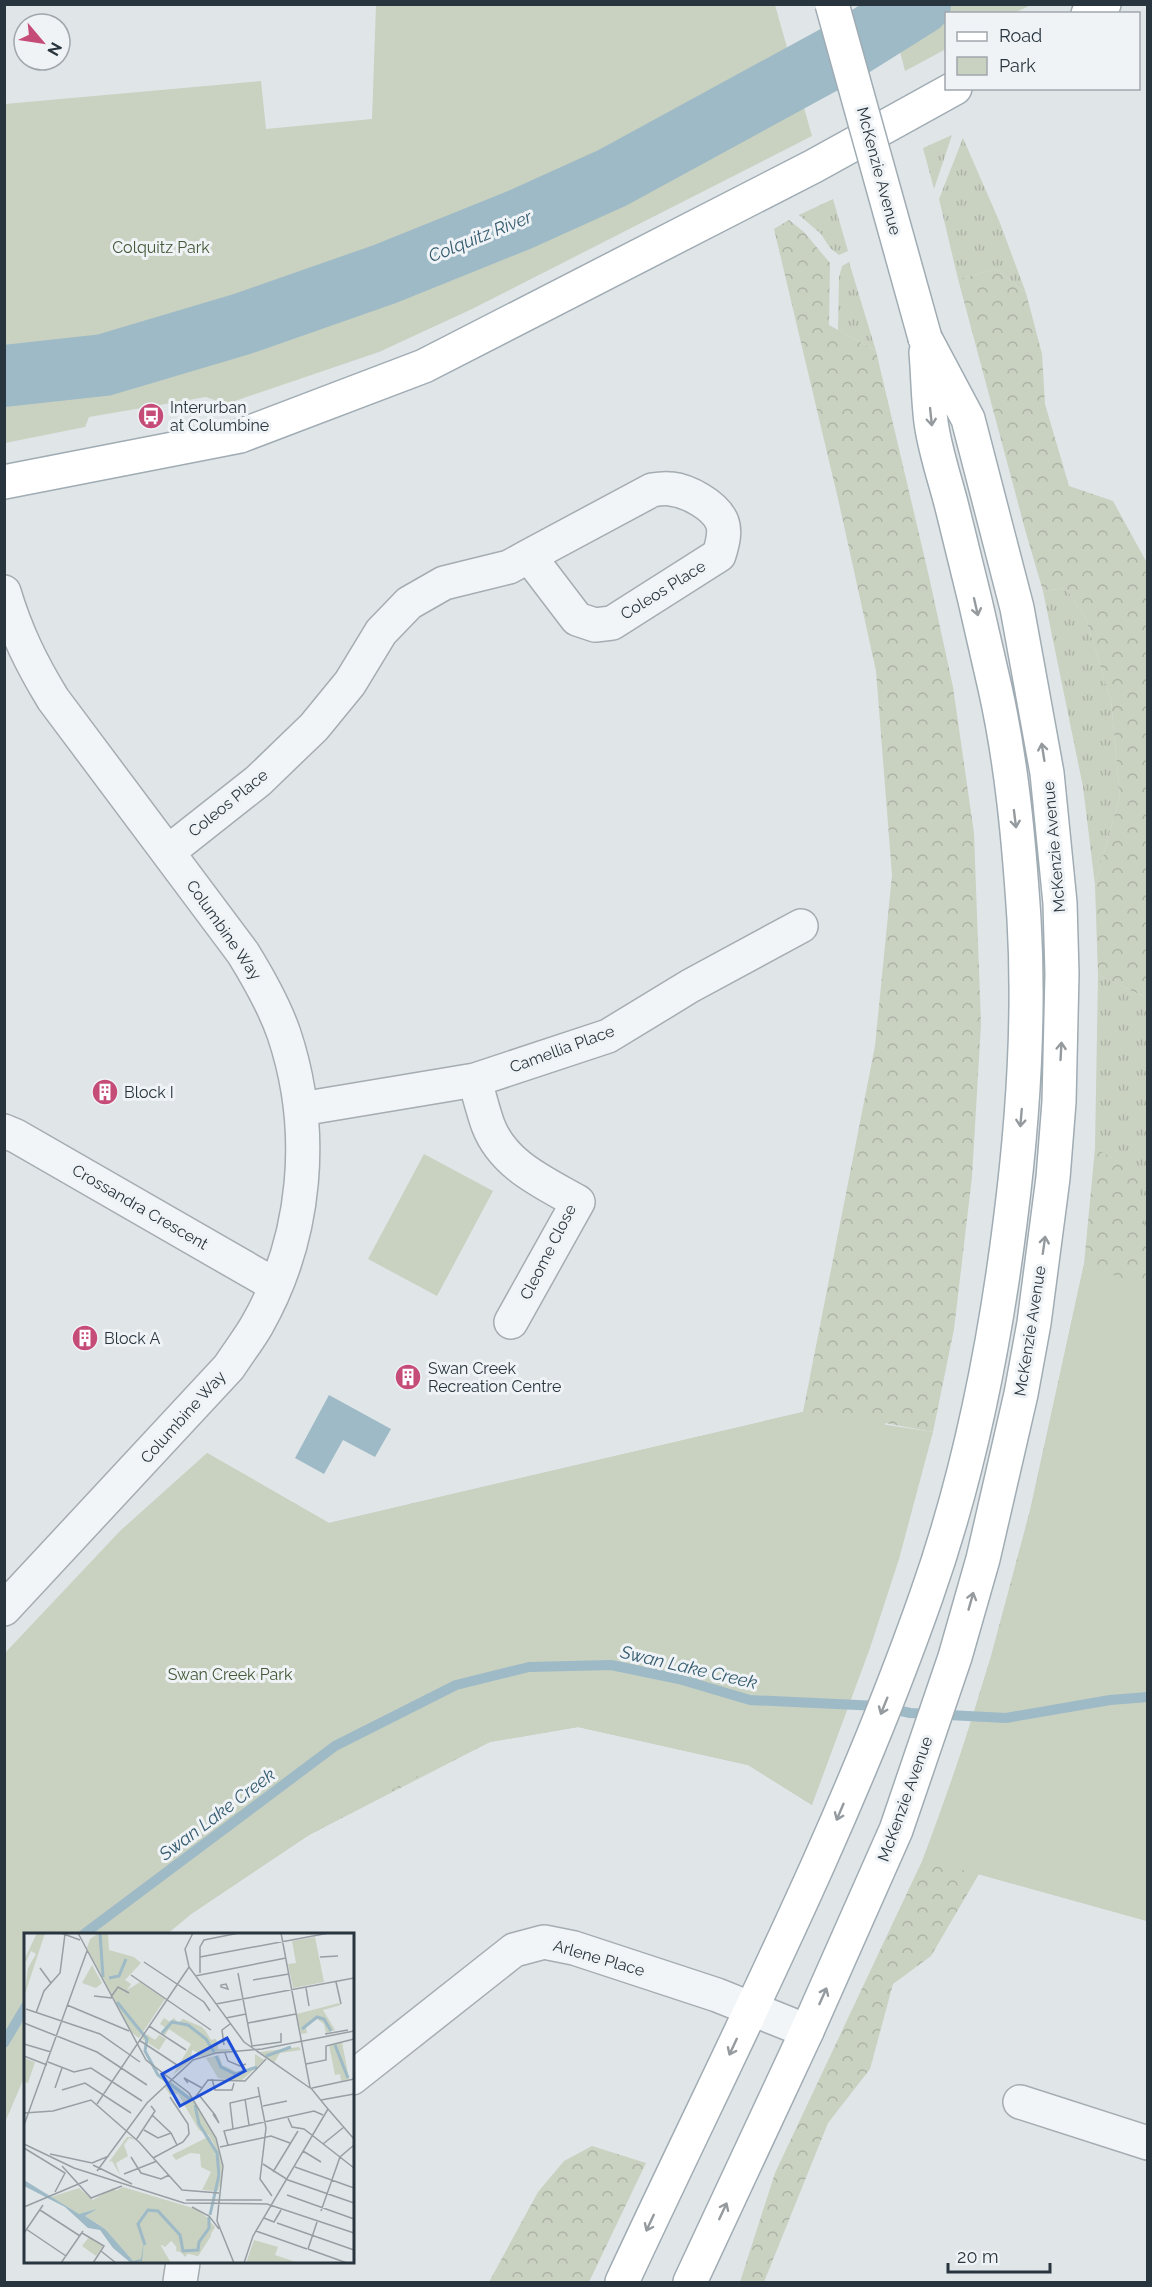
<svg xmlns="http://www.w3.org/2000/svg" width="1152" height="2287" viewBox="0 0 1152 2287" font-family="Raleway,sans-serif">
<style>
.grass{fill:url(#grass-tufts)}
.forest{fill:url(#forest-crowns)}
.park{fill:#c9d1c1}
.water{fill:#9dbac6}
.lines{fill:none;stroke-linecap:round;stroke-linejoin:round}
.stream{stroke:#9dbac6;stroke-width:10}
.river{stroke:#9dbac6;stroke-width:62}
.minor-casing{stroke:#a5adb2;stroke-width:36}
.major-casing{stroke:#a0acb3;stroke-width:36}
.minor{stroke:#f2f5f7;stroke-width:33}
.major{stroke:#fff;stroke-width:33}
.major-bridge-casing{stroke:#a0acb3;stroke-width:36;stroke-linecap:butt}
.major-bridge{stroke:#fff;stroke-width:33}
.oneway{stroke:#949a9e}
.labels{text-anchor:middle;dominant-baseline:central;stroke-width:6;stroke-linejoin:round;paint-order:stroke}
.street-label{font-size:16px;fill:#29353e;stroke:#eff3f6}
.park-label{font-size:16px;fill:#455938;stroke:#eff3f6}
.poi-label{font-size:16px;fill:#29353e;stroke:#eff3f6;text-anchor:start}
.water-label{font-size:18px;font-style:italic;fill:#365c70;stroke:#eff3f6}
.inset-river{fill:none;stroke:#9dbac6;stroke-width:3}
.inset-road{fill:none;stroke:#979fa4;stroke-width:1.5}
.view{fill:#1d4ed8;fill-opacity:0.15;stroke:#1d4ed8;stroke-width:3}
.inset-edge{fill:none;stroke:#29353e;stroke-width:3}
</style>
<defs>
<pattern id="grass-tufts" width="24" height="20" patternUnits="userSpaceOnUse" patternTransform="scale(1.5)"><rect width="24" height="20" fill="#c9d1c1"/><path d="M3 7l-1-3M5 7V3M7 7l1-3M15 17l-1-3M17 17v-4M19 17l1-3" fill="none" stroke="#adb4a7"/></pattern>
<pattern id="forest-crowns" width="20" height="18" patternUnits="userSpaceOnUse" patternTransform="scale(1.5)"><rect width="20" height="18" fill="#c9d1c1"/><path d="M2 6a3 3 0 1 1 6 0M12 15a3 3 0 1 1 6 0" fill="none" stroke="#adb4a7"/></pattern>
</defs>
<rect width="100%" height="100%" fill="#e0e5e8"/>
<path class="grass" d="M 952,135 L 934,189 L 923,148 Z
M 963,138 L 1000,223 L 1026,293 L 996,269 L 958,279 L 939,199 Z
M 833,199 L 848,251 L 839,255 L 830,248 L 821,234 L 799,215 Z
M 849,262 L 876,351 L 838,330 L 839,277 L 842,266 Z
M 1066,588 L 1086,619 L 1111,701 L 1120,796 L 1095,885 L 1083,787 L 1043,591 Z
M 1098,975 L 1147,998 L 1147,1250 L 1136,1172 L 1095,1148 Z"/>
<path class="forest" d="M 789,220 L 804,232 L 830,263 L 829,325 L 876,351 L 930,581 L 953,687 L 974,833 L 981,1024 L 972,1177 L 954,1329 L 933,1432 L 885,1423 L 899,1559 L 850,1614 L 812,1805 L 748,1765 L 578,1727 L 490,1742 L 309,1835 L 191,1914 L 167,1934 L 26,1934 L 25,2075 L 5,2122 L 5,1863 L 207,1453 L 329,1523 L 803,1412 L 875,1046 L 892,875 L 876,671 L 839,503 L 774,229 Z
M 996,269 L 1026,293 L 1042,354 L 1045,404 L 1069,486 L 1113,501 L 1147,563 L 1147,998 L 1098,975 L 1095,885 L 1120,796 L 1111,701 L 1086,619 L 1066,588 L 1043,591 L 1026,533 L 958,279 Z
M 1095,1148 L 1137,1172 L 1148,1250 L 1147,1921 L 979,1874 L 931,1956 L 893,1984 L 870,2069 L 828,2123 L 764,2282 L 740,2282 L 775,2173 L 923,1859 L 951,1786 L 991,1656 L 1030,1510 L 1084,1264 Z
M 592,2146 L 646,2163 L 589,2282 L 489,2282 L 538,2192 L 564,2161 Z"/>
<path class="park" d="M 376,5 L 775,5 L 812,136 L 472,309 L 379,352 L 226,404 L 206,397 L 89,417 L 85,427 L 5,443 L 5,104 L 261,81 L 266,129 L 372,119 Z
M 888,5 L 888,4 L 1031,5 L 1014,13 L 946,14 L 946,49 L 905,71 Z
M 424,1154 L 493,1191 L 437,1296 L 368,1259 Z
M 1084,1264 L 1118,1277 L 1147,1284 L 1147,1921 L 923,1859 C 966,1744 1003,1627 1031,1508 C 1050,1427 1066,1345 1084,1264 Z
M 803,1412 L 933,1432 L 899,1559 L 870,1648 L 812,1805 L 748,1765 L 578,1727 L 490,1742 L 413,1778 L 309,1835 L 191,1914 L 167,1934 L 26,1934 L 25,2075 L 5,2122 L 5,1653 L 120,1531 L 207,1453 L 329,1523 Z"/>
<path class="water" d="M 329,1395 L 391,1429 L 375,1457 L 343,1440 L 324,1474 L 295,1458 Z"/>
<g class="lines">
<path class="stream" d="M 84,1934 L 335,1746 L 456,1685 L 529,1667 L 611,1665 L 679,1679 L 750,1700 L 879,1706 L 910,1713 L 1006,1718 L 1110,1700 L 1148,1697
M 4,2043 L 26,2006"/>
<path class="river" d="M 4,376 L 104,365 L 242,324 L 385,274 L 519,220 L 612,178 L 845,51 L 920,4"/>
<defs>
<path id="minor" d="M 4,592 C 16,632 31,663 53,699 L 243,953 C 259,979 274,1005 284,1034 C 316,1130 307,1237 257,1325 C 249,1339 238,1353 229,1367 L 4,1609
M 168,852 L 258,781 L 314,727 L 350,683 L 381,632 L 409,603 L 444,583 L 509,567 L 529,556 L 652,490 C 658,489 665,488 671,489 C 688,491 715,505 722,522 C 726,532 722,545 719,555 L 612,623 L 595,625 L 577,619 L 529,556
M 475,1080 C 479,1095 483,1111 488,1125 C 503,1165 543,1182 578,1202 L 511,1322
M 301,1109 L 475,1080 L 608,1036 L 690,986 L 801,926
M 4,1131 L 16,1136 L 275,1285
M 352,2078 L 514,1950 L 544,1942 L 574,1948 L 717,1995 L 807,2031
M 1020,2102 L 1148,2143
M 180,2282 L 183,2262"/>
<path id="major" d="M 1088,14 L 1104,4
M 4,482 L 240,436 L 424,366 L 814,166 L 955,88
M 622,2282 C 727,2056 843,1833 926,1597 C 969,1476 994,1350 1010,1223 C 1023,1122 1030,1021 1024,919 C 1019,842 1012,764 995,688 C 982,629 968,570 953,511 C 946,482 935,452 931,422 C 928,399 928,375 926,352
M 690,2282 L 807,2031 L 896,1830 L 955,1657 L 983,1559 L 1021,1394 L 1034,1323 L 1053,1178 L 1059,1102 L 1062,974 L 1060,903 L 1047,773 L 1017,608 L 968,419 L 925,338"/>
</defs>
<use href="#minor" class="minor-casing"/>
<use href="#major" class="major-casing"/>
<use href="#minor" class="minor"/>
<use href="#major" class="major"/>
<defs>
<path id="major-bridge" d="M 832,4 L 925,338"/>
</defs>
<use href="#major-bridge" class="major-bridge-casing"/>
<use href="#major-bridge" class="major-bridge"/>
</g>
<defs><path id="oneway-shaft" d="M-6 0H5M1.5-3L5.5 0L1.5 3" fill="none" stroke-width="1.6" stroke-linecap="round" stroke-linejoin="round" transform="scale(1.5)"/></defs>
<g class="oneway">
<use href="#oneway-shaft" transform="translate(931 417) rotate(84)"/>
<use href="#oneway-shaft" transform="translate(976 607) rotate(77)"/>
<use href="#oneway-shaft" transform="translate(1043 752) rotate(-99)"/>
<use href="#oneway-shaft" transform="translate(1015 819) rotate(83)"/>
<use href="#oneway-shaft" transform="translate(1061 1051) rotate(-87)"/>
<use href="#oneway-shaft" transform="translate(1021 1118) rotate(95)"/>
<use href="#oneway-shaft" transform="translate(1044 1245) rotate(-82)"/>
<use href="#oneway-shaft" transform="translate(971 1601) rotate(-74)"/>
<use href="#oneway-shaft" transform="translate(884 1706) rotate(112)"/>
<use href="#oneway-shaft" transform="translate(840 1812) rotate(113)"/>
<use href="#oneway-shaft" transform="translate(823 1996) rotate(-66)"/>
<use href="#oneway-shaft" transform="translate(733 2047) rotate(115)"/>
<use href="#oneway-shaft" transform="translate(723 2211) rotate(-65)"/>
<use href="#oneway-shaft" transform="translate(650 2223) rotate(115)"/>
</g>
<defs>
<symbol id="bus-disc" viewBox="-11 -11 22 22"><circle r="9.5" fill="#c64c78" stroke="#eff3f6"/><path d="M-5-6H5V4H4V6H2V4H-2V6H-4V4H-5ZM-3.5-4V0h7V-4ZM-3.5 1.2v1.5H-2V1.2ZM2 1.2v1.5H3.5V1.2Z" fill="#fff"/></symbol>
<symbol id="building-disc" viewBox="-11 -11 22 22"><circle r="9.5" fill="#c64c78" stroke="#eff3f6"/><path d="M-4-6H4V6H1V3H-1V6H-4ZM-2.5-4.3h1.7v1.8h-1.7ZM.8-4.3h1.7v1.8H.8ZM-2.5-1h1.7V.8h-1.7ZM.8-1h1.7V.8H.8Z" fill="#fff"/></symbol>
</defs>
<g fill-rule="evenodd">
<use href="#bus-disc" x="136" y="401" width="30" height="30"/>
<use href="#building-disc" x="90" y="1077" width="30" height="30"/>
<use href="#building-disc" x="70" y="1323" width="30" height="30"/>
<use href="#building-disc" x="393" y="1362" width="30" height="30"/>
</g>
<g class="labels">
<g class="street-label">
<text transform="translate(879 171) rotate(75)">McKenzie Avenue</text>
<text transform="translate(663 590) rotate(-32)">Coleos Place</text>
<text transform="translate(228 803) rotate(-39)">Coleos Place</text>
<text transform="translate(1054 847) rotate(-95)">McKenzie Avenue</text>
<text transform="translate(224 930) rotate(55)">Columbine Way</text>
<text transform="translate(562 1049) rotate(-20)">Camellia Place</text>
<text transform="translate(140 1207) rotate(30)">Crossandra Crescent</text>
<text transform="translate(548 1252) rotate(-63)">Cleome Close</text>
<text transform="translate(1030 1331) rotate(-81)">McKenzie Avenue</text>
<text transform="translate(183 1417) rotate(-48)">Columbine Way</text>
<text transform="translate(905 1799) rotate(-70)">McKenzie Avenue</text>
<text transform="translate(599 1958) rotate(16)">Arlene Place</text>
</g>
<g class="park-label">
<text x="161" y="247">Colquitz Park</text>
<text x="230" y="1674">Swan Creek Park</text>
</g>
<g class="poi-label">
<text x="170" y="407">Interurban<tspan x="170" dy="18">at Columbine</tspan></text>
<text x="124" y="1092">Block I</text>
<text x="104" y="1338">Block A</text>
<text x="428" y="1368">Swan Creek<tspan x="428" dy="18">Recreation Centre</tspan></text>
</g>
<g class="water-label">
<text transform="translate(480 236) rotate(-22)">Colquitz River</text>
<text transform="translate(689 1667) rotate(13)">Swan Lake Creek</text>
<text transform="translate(217 1814) rotate(-37)">Swan Lake Creek</text>
</g>
</g>
<g transform="translate(24 1933)">
<rect width="330" height="330" fill="#e0e5e8"/>
<path d="M 103,204 L 107,204 L 111,207 L 105,205 L 100,212 L 104,223 L 92,230 L 96,242 L 88,228 L 85,229 ZM 99,254 L 172,276 L 185,286 L 187,303 L 174,323 L 152,318 L 153,311 L 148,307 L 141,314 L 87,277 L 69,270 Z" fill="#c9d1c1"/>
<path d="M 150,85 L 154,90 L 159,86 L 181,97 L 187,107 L 192,106 L 194,116 L 213,116 L 172,124 L 173,119 L 168,117 L 167,127 L 149,142 L 167,111 L 145,96 L 140,103 L 137,100 L 141,94 L 138,87 L 144,90 ZM 186,203 L 196,236 L 190,258 L 178,257 L 187,239 L 177,234 L 176,221 L 166,220 L 152,227 L 148,222 Z" fill="#c9d1c1"/>
<path d="M 13,0 L 21,0 L 0,64 L 4,35 L 12,21 L 7,18 L 2,29 L 1,25 ZM 75,0 L 84,0 L 85,17 L 110,24 L 117,30 L 101,47 L 107,51 L 103,57 L 116,49 L 141,66 L 115,105 L 108,100 L 63,15 L 66,6 ZM 291,4 L 300,49 L 269,55 L 264,31 L 272,30 L 268,8 ZM 68,32 L 78,50 L 72,55 L 58,50 ZM 315,70 L 317,72 L 299,77 L 311,97 L 302,100 L 300,91 L 293,86 L 282,93 L 283,100 L 277,101 L 273,81 ZM 140,85 L 154,94 L 159,86 L 178,94 L 187,107 L 192,106 L 195,118 L 175,123 L 173,114 L 145,96 L 140,103 L 137,100 L 141,94 L 136,91 ZM 122,101 L 131,107 L 135,102 L 142,106 L 135,117 L 118,106 ZM 318,109 L 325,146 L 317,148 L 316,141 L 311,142 L 305,112 ZM 275,114 L 277,117 L 256,120 L 250,130 L 236,119 ZM 231,121 L 240,127 L 217,148 L 194,145 L 182,125 L 195,122 L 198,132 L 215,140 L 231,134 ZM 0,125 L 11,129 L 4,150 L 0,149 ZM 147,148 L 169,166 L 191,204 L 198,230 L 198,247 L 194,258 L 190,258 L 197,242 L 193,218 L 186,203 L 175,197 L 154,161 L 146,162 L 141,154 ZM 55,255 L 69,267 L 89,255 L 100,264 L 176,288 L 180,282 L 191,294 L 174,323 L 164,320 L 161,324 L 144,304 L 137,313 L 147,330 L 109,329 L 81,296 L 61,283 L 71,277 L 55,281 L 27,264 ZM 65,304 L 79,313 L 72,323 L 58,313 ZM 230,307 L 254,314 L 251,322 L 275,330 L 222,330 Z" fill="#c9d1c1"/>
<path d="M 291,9 L 294,27 L 283,28 L 283,11 L 279,22 L 272,23 L 269,10 Z" fill="#c9d1c1"/>
<path d="M 0,247 L 55,281 L 73,276 L 61,283 L 81,296 L 109,328 L 117,326 L 120,308 L 118,328 L 107,330 L 89,315 L 76,297 L 64,295 L 41,274 L 0,253 Z" fill="#9dbac6"/>
<path class="inset-river" d="M 76,0 L 79,44M 85,45 L 95,43 L 102,26M 93,69 L 123,106 L 121,118 L 134,142 L 166,166M 278,96 L 293,84 L 300,86 L 307,98M 138,100 L 148,89 L 164,92 L 182,106 L 190,119M 311,112 L 324,145M 192,123 L 197,134 L 211,141 L 233,134M 242,123 L 267,114M 171,172 L 175,191 L 193,220 L 195,242 L 186,282M 121,312 L 114,291 L 124,277 L 134,278 L 156,302 L 159,318 L 174,317 L 175,309 L 185,295 L 185,284"/>
<path class="inset-road" d="M 37,0 L 56,7M 54,0 L 122,127 L 165,160 L 192,205 L 199,233 L 193,288 L 210,330M 169,0 L 161,16 L 165,34 L 220,109 L 286,155M 176,24 L 305,0M 296,24 L 314,23M 120,29 L 180,69 L 186,78M 16,35 L 27,50M 176,40 L 176,14 L 180,7 L 215,0M 214,40 L 228,113 L 257,109 L 257,100M 107,42 L 187,97M 171,43 L 262,25M 229,47 L 265,41M 312,49 L 317,71M 202,51 L 204,56 L 197,54 L 197,52 ZM 282,55 L 285,73M 70,63 L 88,65M 87,64 L 94,54 L 105,60M 192,71 L 330,45M 43,72 L 105,98M 2,76 L 76,101 L 116,129M 12,80 L 20,58 L 36,40 L 41,1M 202,85 L 222,81M 0,90 L 73,119 L 123,152M 224,90 L 272,81M 125,93 L 162,117M 301,101 L 324,97M 115,107 L 153,132M 0,111 L 27,119M 200,112 L 198,97 L 206,91M 201,120 L 204,128 L 216,133 L 222,131M 0,123 L 23,132M 24,129 L 50,139 L 67,135 L 118,168M 282,131 L 302,127 L 302,113 L 330,106M 188,146 L 191,157 L 208,157 L 210,150M 164,150 L 160,145 L 178,155M 234,154 L 242,195 L 236,246 L 248,263M 31,155 L 38,135M 288,155 L 330,146M 38,157 L 61,150 L 107,180M 175,162 L 191,182 L 195,190 L 189,181M 170,166 L 184,147 L 221,148 L 242,126M 221,166 L 225,192M 297,167 L 330,161M 73,171 L 165,34M 239,173 L 263,168M 304,176 L 330,206M 0,180 L 29,178 L 67,167 L 115,209 L 158,257 L 195,260M 128,182 L 147,200 L 153,212M 264,185 L 268,194 L 280,196 L 330,235M 0,192 L 63,18M 209,196 L 206,170 L 236,163M 120,197 L 134,205 L 147,200M 112,207 L 131,178 L 127,173M 0,211 L 50,235 L 160,270 L 243,271 L 330,300M 299,211 L 320,194M 204,212 L 200,198 L 290,178 L 299,182M 196,214 L 247,203 L 266,210M 0,215 L 41,240 L 31,259M 279,218 L 297,229M 26,221 L 68,230 L 85,223M 107,224 L 117,240 L 137,246 L 145,242M 129,225 L 159,209 L 165,201 L 164,191 L 146,164M 239,231 L 264,247 L 330,270M 69,232 L 108,251M 38,233 L 67,265 L 98,253M 271,234 L 330,255M 73,238 L 123,170 L 169,127 L 192,120 L 238,116 L 330,98M 249,239 L 274,198M 100,241 L 133,228M 263,262 L 330,286M 162,267 L 238,267M 0,274 L 64,247M 168,274 L 185,283 L 195,296M 16,277 L 56,303M 297,278 L 316,224 L 330,212M 240,285 L 250,289 L 257,277M 253,290 L 330,317M 2,296 L 42,323M 232,298 L 283,316M 0,300 L 19,272M 58,300 L 80,313 L 69,330M 284,316 L 323,330M 284,316 L 293,289M 77,318 L 92,330M 37,330 L 59,298M 220,330 L 229,303 L 304,176 L 286,154 L 257,0"/>
<path class="view" d="M 203,105 L 221,138 L 156,173 L 138,141 Z"/>
<rect width="330" height="330" class="inset-edge"/>
</g>
<rect width="1152" height="2287" fill="none" stroke="#29353e" stroke-width="12"/>
<rect x="945" y="12" width="195" height="78" fill="#eff3f6" stroke="#a0a7ac" stroke-width="1.5"/>
<rect x="957" y="32" width="30" height="9" fill="#ffffff" stroke="#a0a7ac" stroke-width="1.5"/>
<text x="999" y="42" font-size="18" fill="#29353e">Road</text>
<rect x="957" y="57" width="30" height="18" fill="#c9d1c1" stroke="#a0a7ac" stroke-width="1.5"/>
<text x="999" y="72" font-size="18" fill="#29353e">Park</text>
<g transform="translate(42 42) rotate(119)"><circle r="28" fill="#eff3f6" stroke="#a0a7ac" stroke-width="1.5"/>
<path d="M0-4.5L10 22L0 15L-10 22Z" fill="#c64c78"/>
<text y="-9" font-size="16" font-weight="bold" text-anchor="middle" fill="#29353e">N</text>
</g>
<path d="M948 2263v9h102v-9" fill="none" stroke="#29353e" stroke-width="3"/>
<text x="957" y="2263" font-size="18" fill="#29353e" stroke="#eff3f6" stroke-width="4.5" paint-order="stroke">20 m</text>
</svg>
